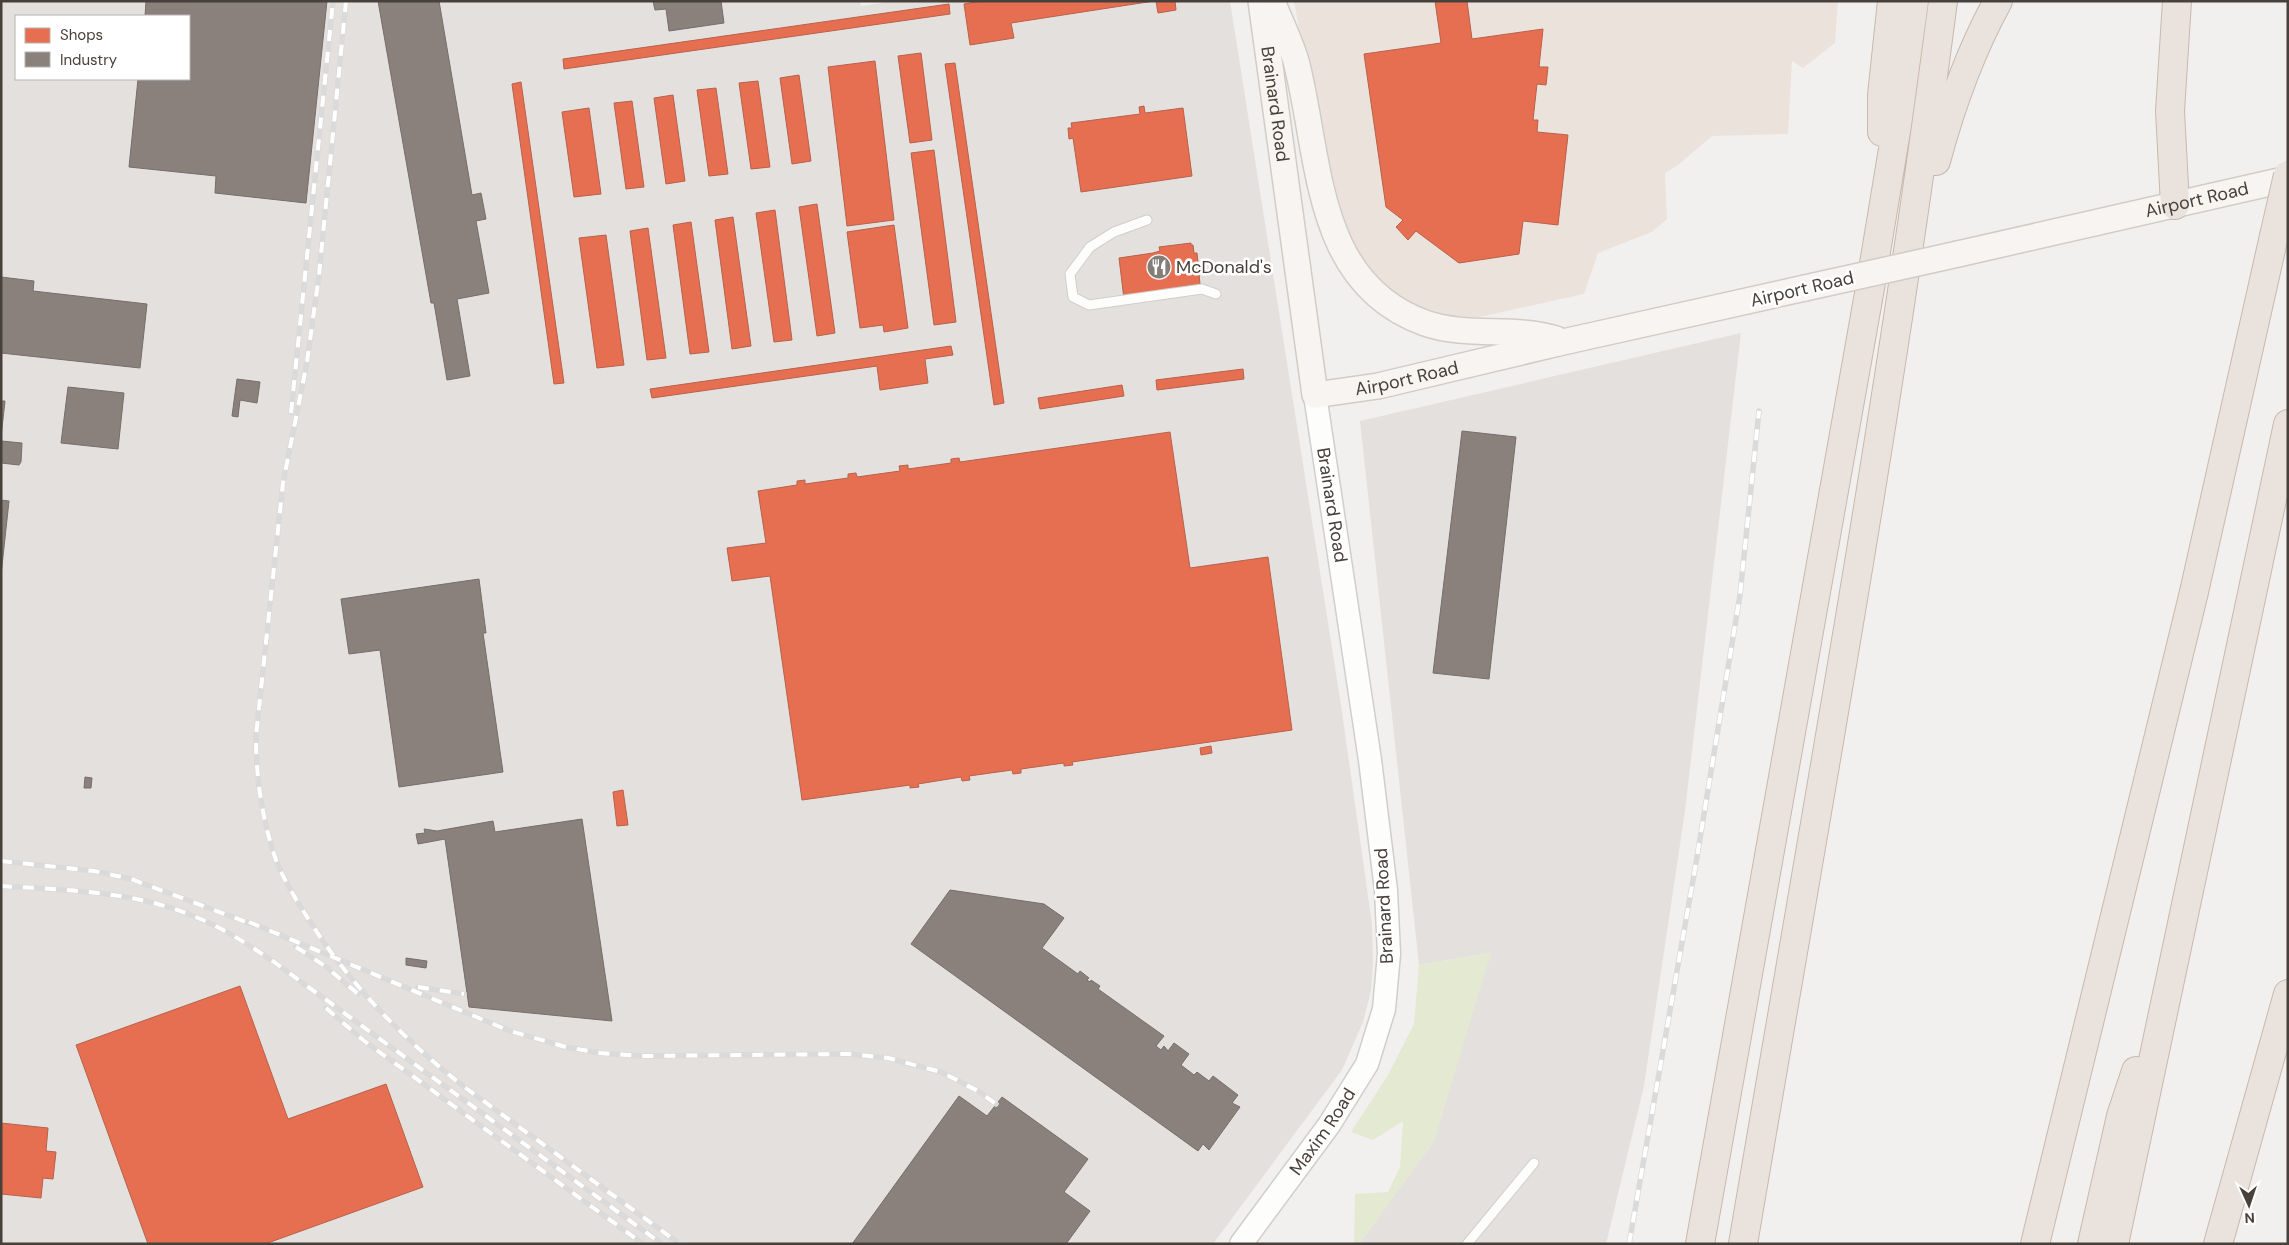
<svg xmlns="http://www.w3.org/2000/svg" width="2289" height="1245" viewBox="0 0 2289 1245" font-family="'DM Sans',sans-serif">
<style>
.commercial{fill:#ece2dc}
.industrial{fill:#e4e0de;fill-rule:evenodd}
.green{fill:#e4e9d1}
.shops{fill:#e76f51;stroke:#b7614a}
.industry{fill:#8a817c;stroke:#766e68}
.lines{fill:none;stroke-linecap:round;stroke-linejoin:round}
.service-casing{stroke:#d0cecb;stroke-width:11}
.tertiary-casing{stroke:#d0cecb;stroke-width:25}
.secondary-casing{stroke:#d2ccc7;stroke-width:28}
.motorway-casing{stroke:#c7b8ad;stroke-width:30}
.service{stroke:#fdfdfc;stroke-width:9}
.tertiary{stroke:#fdfdfc;stroke-width:22}
.secondary{stroke:#f7f4f1;stroke-width:25}
.motorway{stroke:#eae3dd;stroke-width:28}
.rail-casing{stroke:#dadada;stroke-width:5.5}
.rail{stroke:#fff;stroke-width:4;stroke-dasharray:11;stroke-linecap:butt}
.secondary-bridge-casing{stroke:#d2ccc7;stroke-width:28;stroke-linecap:butt}
.motorway-bridge-casing{stroke:#c7b8ad;stroke-width:30;stroke-linecap:butt}
.secondary-bridge{stroke:#f7f4f1;stroke-width:25}
.motorway-bridge{stroke:#eae3dd;stroke-width:28}
.labels{text-anchor:middle;dominant-baseline:central;stroke-width:5;stroke-linejoin:round;paint-order:stroke}
.street-label{font-size:18px;fill:#48403a;stroke:#fff}
.poi-label{font-size:18px;fill:#48403a;stroke:#fff;text-anchor:start}
</style>
<rect width="100%" height="100%" fill="#f2f0ee"/>
<path class="commercial" d="M 1294,1 L 1838,1 L 1835,43 L 1803,68 L 1792,61 L 1788,134 L 1712,136 L 1678,165 L 1665,173 L 1667,219 L 1652,232 L 1598,253 L 1584,294 L 1480,317 L 1453,317 L 1413,304 L 1374,279 L 1349,243 L 1336,198 L 1308,79 Z"/>
<path class="industrial" d="M 1,1 L 860,1 L 861,6 L 893,1 L 1230,1 L 1341,705 L 1372,924 L 1373,963 L 1371,991 L 1363,1022 L 1342,1070 L 1213,1244 L 1,1244 ZM 16,16 L 189,16 L 189,79 L 16,79 Z
M 1741,333 L 1685,811 L 1644,1086 L 1606,1244 L 1359,1244 L 1434,1141 L 1490,953 L 1419,965 L 1360,421 Z"/>
<path class="green" d="M 1491,953 L 1434,1141 L 1359,1244 L 1354,1244 L 1355,1194 L 1388,1192 L 1400,1167 L 1403,1121 L 1373,1140 L 1351,1132 L 1388,1075 L 1414,1024 L 1419,965 Z"/>
<path class="shops" d="M 981,1 L 1154,1 L 1011,23 L 1014,38 L 970,45 L 964,4 Z
M 1156,1 L 1175,1 L 1176,10 L 1158,13 Z
M 1435,1 L 1467,1 L 1472,39 L 1543,29 L 1539,67 L 1548,67 L 1546,85 L 1537,84 L 1533,120 L 1538,120 L 1537,132 L 1568,135 L 1558,225 L 1523,221 L 1519,254 L 1459,263 L 1416,231 L 1408,240 L 1396,227 L 1403,220 L 1386,207 L 1364,54 L 1441,43 Z
M 949,4 L 950,14 L 564,69 L 563,59 Z
M 921,53 L 932,140 L 910,143 L 898,56 Z
M 875,61 L 894,220 L 847,226 L 828,67 Z
M 955,63 L 1004,403 L 994,405 L 945,64 Z
M 799,75 L 811,161 L 792,164 L 780,78 Z
M 758,81 L 770,167 L 751,169 L 739,83 Z
M 521,82 L 564,383 L 554,384 L 512,84 Z
M 716,88 L 728,174 L 709,176 L 697,90 Z
M 673,95 L 685,181 L 666,184 L 654,98 Z
M 632,101 L 644,187 L 626,189 L 614,103 Z
M 1144,106 L 1145,113 L 1183,108 L 1192,176 L 1081,192 L 1073,138 L 1069,139 L 1068,128 L 1072,128 L 1071,123 L 1140,114 L 1139,107 Z
M 589,108 L 601,194 L 574,197 L 562,112 Z
M 934,150 L 956,322 L 934,325 L 911,153 Z
M 817,204 L 835,333 L 817,336 L 799,207 Z
M 775,210 L 792,340 L 774,342 L 756,213 Z
M 733,217 L 751,346 L 732,349 L 715,220 Z
M 691,222 L 709,352 L 690,354 L 673,225 Z
M 894,225 L 908,328 L 884,332 L 883,325 L 860,328 L 847,232 Z
M 648,228 L 666,358 L 647,360 L 630,231 Z
M 606,235 L 624,365 L 597,368 L 579,238 Z
M 1191,243 L 1191,245 L 1193,245 L 1194,253 L 1197,253 L 1200,284 L 1174,288 L 1174,292 L 1124,299 L 1119,258 L 1153,253 L 1160,251 L 1159,247 Z
M 951,346 L 953,355 L 925,359 L 928,383 L 880,390 L 877,366 L 652,398 L 650,389 Z
M 1243,369 L 1244,379 L 1157,390 L 1156,380 Z
M 1122,385 L 1124,396 L 1040,409 L 1038,398 Z
M 1170,432 L 1190,568 L 1268,557 L 1292,730 L 1072,762 L 1073,765 L 1064,766 L 1064,763 L 1021,769 L 1021,773 L 1013,774 L 1012,770 L 969,776 L 970,780 L 962,781 L 961,777 L 918,784 L 919,787 L 910,788 L 910,785 L 802,800 L 770,576 L 732,581 L 727,548 L 766,543 L 758,491 L 797,485 L 797,481 L 805,480 L 805,484 L 848,478 L 848,474 L 856,473 L 857,477 L 900,471 L 899,466 L 908,465 L 908,469 L 951,463 L 951,459 L 959,458 L 960,462 Z
M 1211,746 L 1212,753 L 1201,755 L 1200,748 Z
M 623,790 L 628,825 L 617,826 L 613,792 Z
M 240,986 L 288,1119 L 386,1084 L 423,1187 L 265,1244 L 148,1244 L 76,1045 Z
M 1,1123 L 48,1128 L 46,1151 L 56,1152 L 53,1179 L 43,1178 L 41,1198 L 1,1194 Z"/>
<path class="industry" d="M 146,1 L 327,1 L 306,203 L 215,193 L 216,176 L 129,167 L 138,79 L 189,79 L 189,16 L 145,16 Z
M 378,1 L 439,1 L 472,195 L 481,193 L 486,219 L 476,221 L 489,293 L 457,299 L 470,376 L 447,380 L 434,303 L 431,303 Z
M 653,1 L 721,1 L 724,23 L 669,31 L 666,9 L 655,10 Z
M 1,277 L 34,281 L 33,291 L 147,304 L 140,368 L 1,353 Z
M 237,379 L 260,382 L 257,403 L 240,400 L 238,417 L 232,416 Z
M 68,387 L 124,393 L 118,449 L 61,443 Z
M 1,401 L 5,401 L 1,437 Z
M 1462,431 L 1516,437 L 1489,679 L 1433,673 Z
M 1,441 L 22,443 L 21,462 L 19,465 L 1,463 Z
M 1,500 L 9,501 L 1,575 Z
M 479,579 L 486,633 L 483,633 L 503,772 L 399,787 L 380,650 L 349,654 L 341,599 Z
M 85,777 L 92,778 L 91,788 L 84,788 Z
M 582,819 L 612,1021 L 469,1007 L 445,839 L 418,844 L 416,834 L 425,833 L 424,829 L 437,831 L 493,821 L 495,832 Z
M 950,890 L 1044,904 L 1064,918 L 1042,948 L 1078,974 L 1080,971 L 1089,978 L 1087,980 L 1090,982 L 1091,980 L 1100,986 L 1098,989 L 1164,1036 L 1156,1046 L 1161,1050 L 1164,1046 L 1168,1051 L 1174,1043 L 1189,1054 L 1181,1065 L 1194,1075 L 1197,1072 L 1209,1081 L 1213,1076 L 1238,1095 L 1232,1103 L 1240,1107 L 1209,1150 L 1203,1144 L 1198,1151 L 911,944 Z
M 406,958 L 427,961 L 426,968 L 406,965 Z
M 959,1096 L 987,1116 L 1002,1097 L 1088,1159 L 1064,1192 L 1090,1211 L 1066,1244 L 852,1244 Z"/>
<g class="lines">
<defs>
<path id="service" d="M 1147,220 L 1114,232 L 1090,247 L 1070,274 L 1073,297 L 1089,305 L 1202,289 L 1216,294
M 1467,1244 L 1534,1163"/>
<g id="tertiary">
<path id="s1" d="M 1241,1244 L 1329,1125 L 1367,1064 L 1384,1009 L 1389,954 L 1386,890 L 1370,760 L 1315,395"/>
</g>
<g id="secondary">
<path id="s2" d="M 1261,1 L 1315,395 L 1378,386 L 1563,342 L 1805,288"/>
<path d="M 1272,1 C 1280,21 1290,41 1296,61 C 1321,157 1313,283 1425,323 C 1468,338 1514,326 1556,339"/>
<path id="s3" d="M 1958,254 L 2288,179"/>
</g>
<path id="motorway" d="M 1882,132 L 1882,95 L 1892,1
M 1936,161 C 1951,105 1970,52 1998,1
M 2175,205 L 2170,111 L 2177,1
M 1700,1244 L 1870,288 L 1897,125 L 1914,1
M 1743,1244 C 1813,830 1889,417 1943,1
M 2035,1244 L 2194,592 L 2274,236
M 2092,1244 L 2121,1116 L 2136,1071
M 2114,1244 L 2288,424
M 2218,1244 L 2288,994"/>
</defs>
<use href="#service" class="service-casing"/>
<use href="#tertiary" class="tertiary-casing"/>
<use href="#secondary" class="secondary-casing"/>
<use href="#motorway" class="motorway-casing"/>
<use href="#service" class="service"/>
<use href="#tertiary" class="tertiary"/>
<use href="#secondary" class="secondary"/>
<use href="#motorway" class="motorway"/>
<defs>
<path id="rail" d="M 346,1 L 319,275 L 307,362 L 283,483 L 256,736 C 256,778 262,820 276,860 C 284,881 297,901 309,920 C 351,986 406,1042 467,1089 L 680,1244
M 291,413 L 333,1
M 1,861 L 94,871 L 131,879 L 254,925
M 1,886 C 67,890 136,891 198,918 C 225,929 249,945 274,962 L 662,1244
M 249,922 L 510,1031 L 566,1047 L 600,1053 L 642,1056 L 849,1054 L 888,1058 L 941,1072 L 978,1091 L 996,1104
M 296,947 L 325,966 L 358,994
M 418,987 L 464,994
M 326,1008 L 363,1040 L 643,1244
M 1629,1244 L 1696,863 L 1740,595 L 1759,411"/>
</defs>
<use href="#rail" class="rail-casing"/>
<use href="#rail" class="rail"/>
<defs>
<path id="secondary-bridge" d="M 1805,288 L 1958,254"/>
<path id="motorway-bridge" d="M 2274,236 L 2288,175"/>
</defs>
<use href="#secondary-bridge" class="secondary-bridge-casing"/>
<use href="#motorway-bridge" class="motorway-bridge-casing"/>
<use href="#secondary-bridge" class="secondary-bridge"/>
<use href="#motorway-bridge" class="motorway-bridge"/>
</g>
<defs>
<symbol id="restaurant-disc" viewBox="-11 -11 22 22"><circle r="9.5" fill="#847e79" stroke="#fff"/><path d="M-5-6h1v4h1v-4h1v4h1v-4h1v5L-1.5 .5V6h-2V.5L-5-1ZM5-6V6H3V1.5H1.5Q1.5-4 5-6Z" fill="#fff"/></symbol>
</defs>
<g fill-rule="evenodd">
<use href="#restaurant-disc" x="1145" y="253" width="28" height="28"/>
</g>
<g class="labels">
<g class="street-label">
<text stroke="none"><textPath href="#s2" startOffset="104">Brainard Road</textPath></text>
<text stroke="none"><textPath href="#s3" startOffset="245">Airport Road</textPath></text>
<text transform="translate(1802 289) rotate(-13)">Airport Road</text>
<text stroke="none"><textPath href="#s2" startOffset="491">Airport Road</textPath></text>
<text transform="translate(1332 505) rotate(81)">Brainard Road</text>
<text transform="translate(1384 906) rotate(-93)">Brainard Road</text>
<text stroke="none"><textPath href="#s1" startOffset="139">Maxim Road</textPath></text>
</g>
<g class="poi-label">
<text x="1176" y="267">McDonald's</text>
</g>
</g>
<rect width="2289" height="1245" fill="none" stroke="#48403a" stroke-width="5"/>
<rect x="15" y="15" width="175" height="65" fill="#ffffff" stroke="#b6b3b0"/>
<rect x="25" y="28" width="25" height="15" fill="#e76f51" stroke="#b6b3b0"/>
<text x="60" y="40" font-size="15" fill="#48403a">Shops</text>
<rect x="25" y="52" width="25" height="15" fill="#8a817c" stroke="#b6b3b0"/>
<text x="60" y="65" font-size="15" fill="#48403a">Industry</text>
<g transform="translate(2249 1205) rotate(177)" stroke="#ffffff" stroke-width="4" paint-order="stroke">
<path d="M0-4L9 19L0 12L-9 19Z" fill="#48403a"/>
<text y="-8" font-size="14" font-weight="bold" text-anchor="middle" fill="#48403a">N</text>
</g>
</svg>
